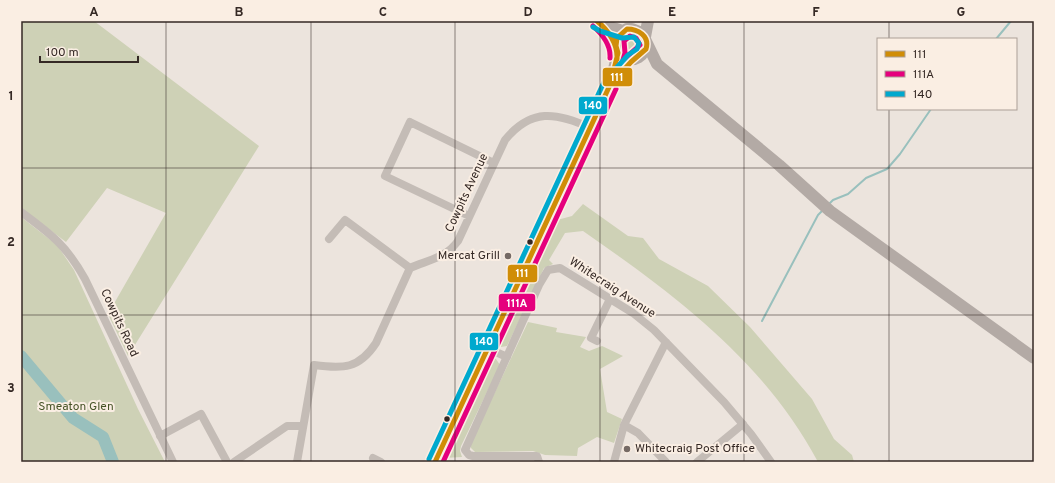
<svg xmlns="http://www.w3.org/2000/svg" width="1055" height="483" viewBox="0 0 1055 483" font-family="Overpass,sans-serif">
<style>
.green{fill:#ced1b6}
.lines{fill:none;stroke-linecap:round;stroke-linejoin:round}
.stream{stroke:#99c0bd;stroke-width:2}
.river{stroke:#99c0bd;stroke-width:12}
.street{stroke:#c4bcb6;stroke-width:8}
.primary{stroke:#b3aaa5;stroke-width:12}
.bus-1-casing{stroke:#faeee3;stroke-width:8}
.bus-2-casing{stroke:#faeee3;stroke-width:8}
.bus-3-casing{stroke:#faeee3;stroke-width:8}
.bus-1{stroke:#d08d07;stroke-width:5}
.bus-2{stroke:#e5007d;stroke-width:5}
.bus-3{stroke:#00a9ce;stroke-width:5}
.grid{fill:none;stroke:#352925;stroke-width:1;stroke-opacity:0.55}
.bus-dot{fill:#352925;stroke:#faeee3;stroke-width:1.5}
.poi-dot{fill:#756a65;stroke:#faeee3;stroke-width:1.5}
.labels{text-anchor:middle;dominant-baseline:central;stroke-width:4;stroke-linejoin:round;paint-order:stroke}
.street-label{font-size:12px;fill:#352925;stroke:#faeee3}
.poi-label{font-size:12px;fill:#352925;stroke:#faeee3;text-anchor:end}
.park-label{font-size:12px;fill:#475428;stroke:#faeee3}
.line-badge{stroke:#faeee3;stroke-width:1.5}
.badge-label{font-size:11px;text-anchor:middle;font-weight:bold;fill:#fff}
.neatline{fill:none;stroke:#352925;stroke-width:1.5}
.grid-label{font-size:13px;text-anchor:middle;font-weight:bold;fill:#352925}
</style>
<rect width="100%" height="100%" fill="#ece4dd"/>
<path class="green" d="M 21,21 L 94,21 L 259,146 L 128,356 L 108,314 L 166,213 L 107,188 L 66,242 L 21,208 Z
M 626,35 L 636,35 L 642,44 L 637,53 L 627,54 L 620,43 Z
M 583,204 L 628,236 L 643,238 L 659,259 L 708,286 L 750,327 L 812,399 L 834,439 L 852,455 L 854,462 L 818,462 C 764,361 675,295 583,231 L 565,233 L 549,260 L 553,264 L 544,268 L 507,346 L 501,347 L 498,345 L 497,342 L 538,256 L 557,220 L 572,216 Z
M 21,217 L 57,245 L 74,270 L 138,409 L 165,462 L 21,462 Z
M 528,322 L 557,328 L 556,332 L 586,337 L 580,347 L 589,351 L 602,346 L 623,356 L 600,369 L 607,412 L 622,419 L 614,443 L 597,437 L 578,448 L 577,456 L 545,455 L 533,451 L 475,452 L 471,448 L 471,443 Z
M 492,358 L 496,359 L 500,365 L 461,446 L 460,451 L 462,457 L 444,458 L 489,361 Z"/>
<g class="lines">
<path class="stream" d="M 996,39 L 1011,21
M 829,204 L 833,200 L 848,194 L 866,178 L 887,169 L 900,154 L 931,109
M 762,321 L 818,215 L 823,210"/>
<path class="river" d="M 21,356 L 73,418 L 103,437 L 113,462"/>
<path class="street" d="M 21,212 C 52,235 66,245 85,279 L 173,462
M 469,216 L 385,176 L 410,122 L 494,163
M 329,239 L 345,220 L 410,268
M 597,341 L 591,338 L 610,299
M 487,348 L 507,357
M 624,425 L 638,433 L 666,462
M 160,436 L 201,414 L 227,462
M 373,458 L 381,462
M 234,462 L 287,426 L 303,426
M 297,462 L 314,365 C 343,369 359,369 376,343 L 410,268 C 428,260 446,258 458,241 L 505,140 C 531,108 556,112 591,128
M 539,462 L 537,456 L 473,456 L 469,455 L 465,450 L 539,285 L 548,270 L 560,268 L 633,313 L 654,330 L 724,402 L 751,434 L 771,462
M 614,462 L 624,425 L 666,342
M 697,462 L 743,424"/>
<path class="primary" d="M 597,21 L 603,25 L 623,31
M 645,37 L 648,21
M 646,42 C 646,56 634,64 621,56 L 616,46 L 620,34 L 627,29 L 632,29 L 642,33 L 657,64 L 779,165 L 830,211 L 1034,358
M 435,462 L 610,85 L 618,53"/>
<defs>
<path id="bus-1" d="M 597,21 C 608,30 618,44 617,59
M 627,29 C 638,29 650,36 646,49 L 631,62 L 610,85 L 618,53 L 616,46 L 617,38 Z
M 435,462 L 610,85"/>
<path id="bus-2" d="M 593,26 C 602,34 611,46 610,58
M 630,36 L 636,38 L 640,45 L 623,60 L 625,53 L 624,41 Z
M 443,462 L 616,89"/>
<path id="bus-3" d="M 429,459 L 604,82 L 628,55 L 637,49 L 639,43 L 634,37 L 622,38 L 600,31 L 593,27"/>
</defs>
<use href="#bus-1" class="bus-1-casing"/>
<use href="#bus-2" class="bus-2-casing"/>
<use href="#bus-3" class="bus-3-casing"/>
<use href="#bus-1" class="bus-1"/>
<use href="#bus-2" class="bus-2"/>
<use href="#bus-3" class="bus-3"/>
</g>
<path class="grid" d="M 166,21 L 166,462M 311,21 L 311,462M 455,21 L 455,462M 600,21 L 600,462M 744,21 L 744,462M 889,21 L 889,39M 889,109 L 889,462M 21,168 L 1034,168M 21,315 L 1034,315"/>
<g class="bus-dot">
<circle cx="530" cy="242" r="3.5"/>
<circle cx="447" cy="419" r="3.5"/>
</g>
<g class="poi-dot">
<circle cx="508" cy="256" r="4"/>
<circle cx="627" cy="449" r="4"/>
</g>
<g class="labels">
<g class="street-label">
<text transform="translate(467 193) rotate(-65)">Cowpits Avenue</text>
<text transform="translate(612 288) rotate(33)">Whitecraig Avenue</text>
<text transform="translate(119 323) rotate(65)">Cowpits Road</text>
</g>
<g class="poi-label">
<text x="500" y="256">Mercat Grill</text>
<text x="635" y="449" text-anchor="start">Whitecraig Post Office</text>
</g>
<g class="park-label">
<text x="76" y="407">Smeaton Glen</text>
</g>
</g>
<g class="line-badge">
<rect x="602" y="67" width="31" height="20" rx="4" fill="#d08d07"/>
<rect x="578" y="96" width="30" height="19" rx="4" fill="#00a9ce"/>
<rect x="507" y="264" width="31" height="19" rx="4" fill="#d08d07"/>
<rect x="498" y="293" width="38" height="19" rx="4" fill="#e5007d"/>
<rect x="469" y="332" width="30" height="19" rx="4" fill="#00a9ce"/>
</g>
<g class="badge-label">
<text x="617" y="81">111</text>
<text x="593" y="109">140</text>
<text x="522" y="277">111</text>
<text x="517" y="307">111A</text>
<text x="484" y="345">140</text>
</g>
<rect width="1055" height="483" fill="none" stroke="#faeee3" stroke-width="44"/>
<rect x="877" y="38" width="140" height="72" fill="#faeee3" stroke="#ab9f97"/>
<rect x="885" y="51" width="20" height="6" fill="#d08d07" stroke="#ab9f97"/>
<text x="913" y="58" font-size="12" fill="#352925">111</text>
<rect x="885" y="71" width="20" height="6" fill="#e5007d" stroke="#ab9f97"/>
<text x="913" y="78" font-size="12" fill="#352925">111A</text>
<rect x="885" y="91" width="20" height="6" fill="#00a9ce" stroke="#ab9f97"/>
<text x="913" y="98" font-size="12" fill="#352925">140</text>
<path d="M40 56v6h98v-6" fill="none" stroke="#352925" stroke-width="2"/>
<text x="46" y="56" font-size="12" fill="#352925" stroke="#faeee3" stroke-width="3" paint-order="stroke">100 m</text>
<rect x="22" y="22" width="1011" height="439" class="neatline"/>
<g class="grid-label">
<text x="94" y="16">A</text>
<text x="239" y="16">B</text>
<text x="383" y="16">C</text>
<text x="528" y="16">D</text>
<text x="672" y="16">E</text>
<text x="816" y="16">F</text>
<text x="961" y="16">G</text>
<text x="11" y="100">1</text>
<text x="11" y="246">2</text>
<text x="11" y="392">3</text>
</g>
</svg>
